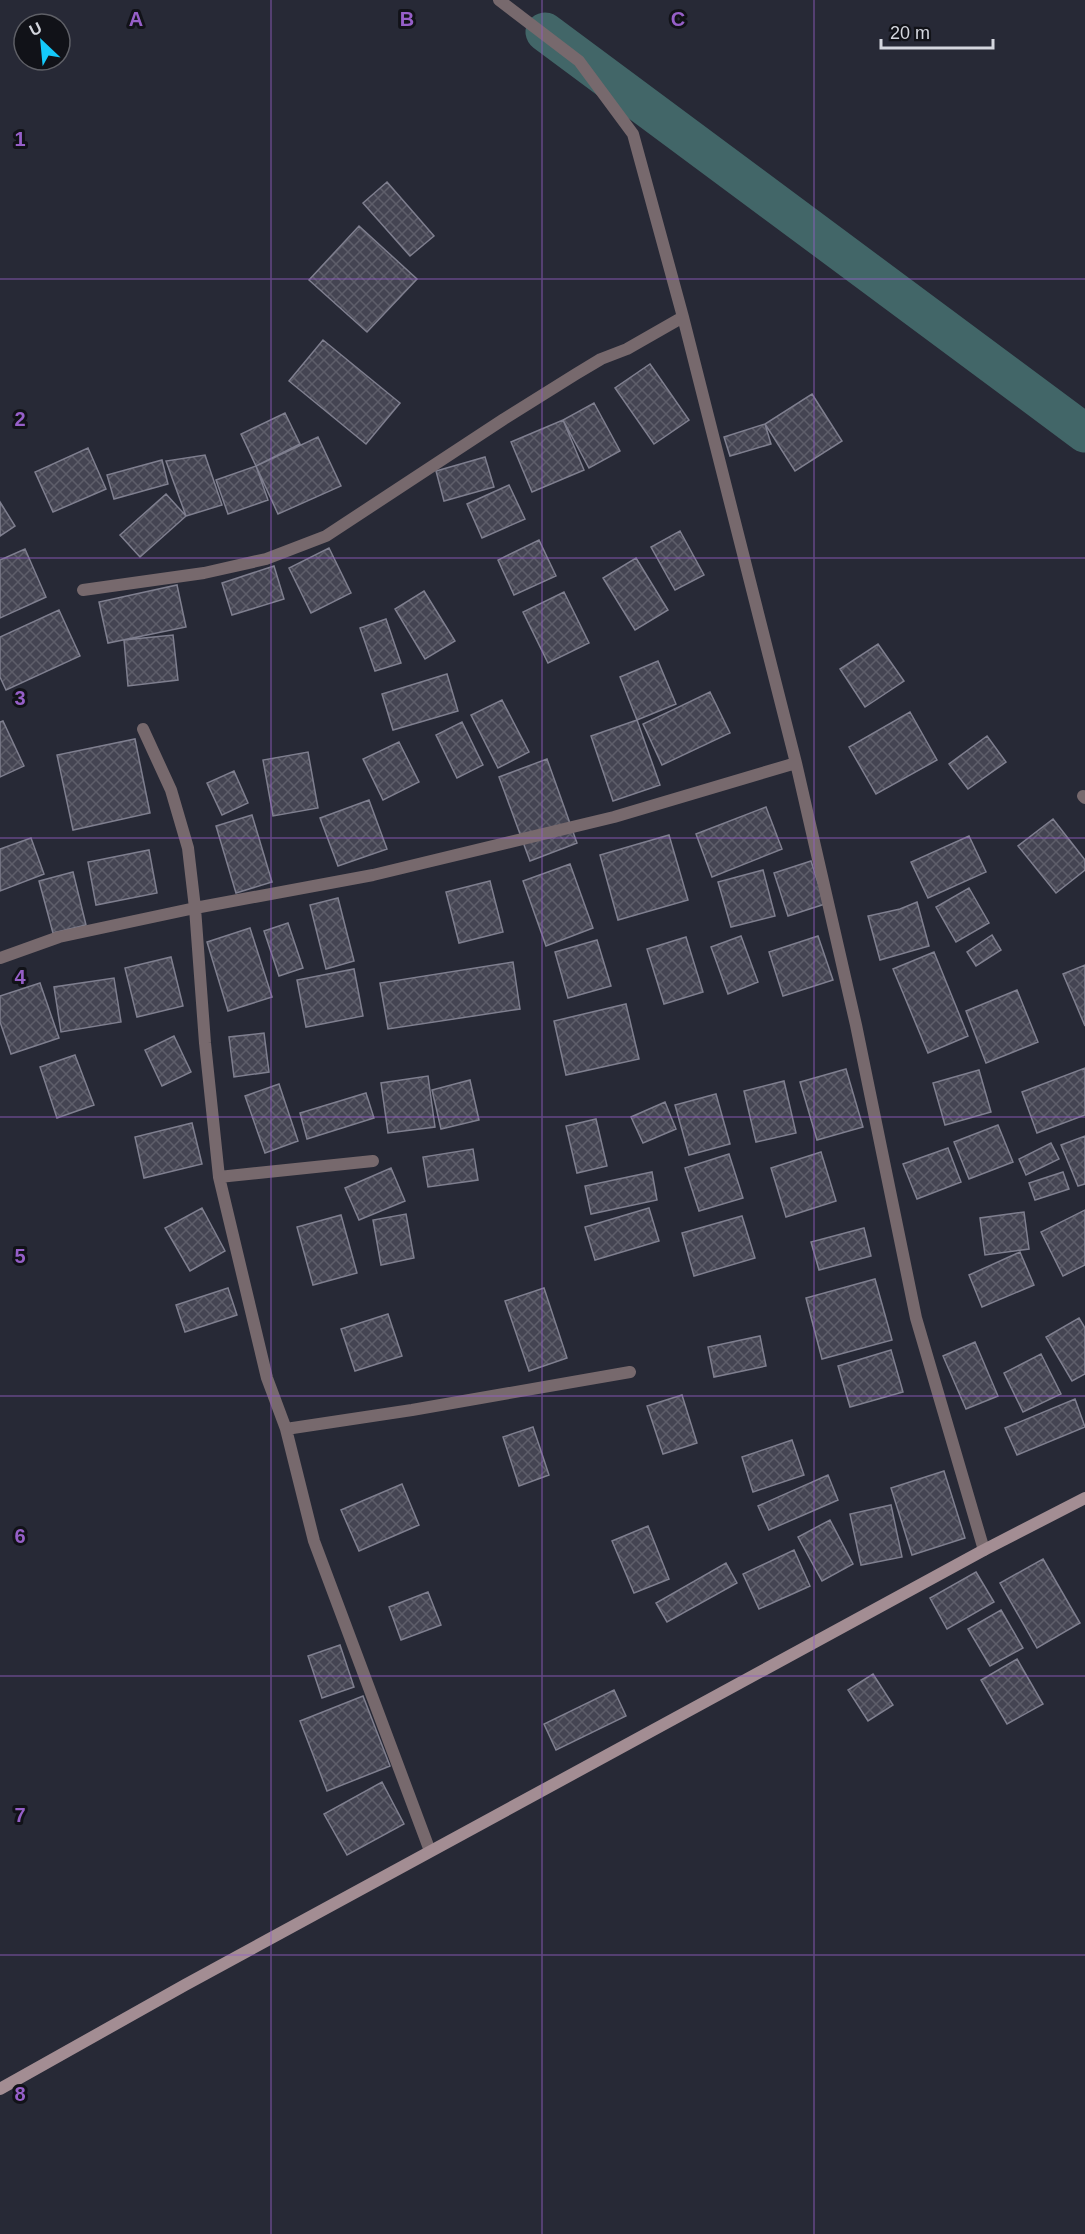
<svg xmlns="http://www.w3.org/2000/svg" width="1085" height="2234" viewBox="0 0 1085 2234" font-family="Arial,sans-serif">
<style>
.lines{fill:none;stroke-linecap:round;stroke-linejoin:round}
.canal{stroke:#426668;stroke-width:39}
.building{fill:url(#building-cross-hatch);stroke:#7f7f8f;stroke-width:1.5}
.street{stroke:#77696d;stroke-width:12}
.secondary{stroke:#a38d93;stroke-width:12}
.grid{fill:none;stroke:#965fc8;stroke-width:1.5;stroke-opacity:0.55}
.grid-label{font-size:20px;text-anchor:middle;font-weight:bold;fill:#965fc8;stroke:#111218;stroke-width:6;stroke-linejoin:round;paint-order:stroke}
</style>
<defs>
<pattern id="building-cross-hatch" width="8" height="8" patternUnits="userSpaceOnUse" patternTransform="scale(1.5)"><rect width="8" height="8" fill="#444452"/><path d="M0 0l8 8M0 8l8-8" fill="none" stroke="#5e5e6a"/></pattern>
</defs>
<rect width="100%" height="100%" fill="#272936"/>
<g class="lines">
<path class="canal" d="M 545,32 L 1085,433"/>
</g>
<path class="building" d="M 387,182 L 434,236 L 410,256 L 363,203 Z
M 359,226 L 417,279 L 367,332 L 309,280 Z
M 323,340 L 400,403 L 366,444 L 289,381 Z
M 650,364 L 689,420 L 654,444 L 615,388 Z
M 812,394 L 842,441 L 795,471 L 765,424 Z
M 594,403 L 620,451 L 589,468 L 563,420 Z
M 285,413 L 300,444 L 256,466 L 241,434 Z
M 563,420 L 584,470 L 532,492 L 511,442 Z
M 765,424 L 771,444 L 730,456 L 724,437 Z
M 318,437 L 341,486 L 278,514 L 256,466 Z
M 88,448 L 106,489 L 53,512 L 35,472 Z
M 205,455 L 222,505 L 186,516 L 166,461 Z
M 485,457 L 494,487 L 444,501 L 436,471 Z
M 162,460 L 168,484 L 114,499 L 107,475 Z
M 256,466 L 268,500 L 228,514 L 216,480 Z
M 509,485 L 525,519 L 482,538 L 467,504 Z
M 166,494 L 186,516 L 140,557 L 120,535 Z
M 0,502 L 15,526 L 0,536 Z
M 680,531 L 704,575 L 675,590 L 651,547 Z
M 539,540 L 556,576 L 514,595 L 498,560 Z
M 329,548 L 351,593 L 311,613 L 289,568 Z
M 25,549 L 46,597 L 0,618 L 0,560 Z
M 636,558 L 668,610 L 635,630 L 603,578 Z
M 274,566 L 284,599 L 232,615 L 222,583 Z
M 177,585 L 186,627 L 108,643 L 99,602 Z
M 424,591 L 455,641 L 425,659 L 395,609 Z
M 564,592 L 589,643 L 548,663 L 523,612 Z
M 59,610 L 80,656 L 6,690 L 0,677 L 0,637 Z
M 386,619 L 401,663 L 375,671 L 360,628 Z
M 173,635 L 178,680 L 128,686 L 124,640 Z
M 878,644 L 904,681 L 865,707 L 840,669 Z
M 658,661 L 676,704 L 637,720 L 620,677 Z
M 447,674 L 458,711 L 393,730 L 382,694 Z
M 710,692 L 730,733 L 662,765 L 643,724 Z
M 502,700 L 529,752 L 498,768 L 471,715 Z
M 910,712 L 937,760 L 876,794 L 849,747 Z
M 637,720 L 660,785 L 613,801 L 591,736 Z
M 3,721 L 24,766 L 0,777 L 0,722 Z
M 462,722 L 483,765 L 457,778 L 436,735 Z
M 987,736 L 1006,762 L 968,789 L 949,764 Z
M 135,739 L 150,813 L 73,830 L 57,755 Z
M 399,742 L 419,782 L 383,800 L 363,759 Z
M 308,752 L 318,808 L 273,816 L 263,760 Z
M 547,759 L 577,843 L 530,861 L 499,777 Z
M 234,771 L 248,803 L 222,815 L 207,783 Z
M 369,800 L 387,849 L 338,866 L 320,818 Z
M 766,807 L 782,849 L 712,877 L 696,834 Z
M 252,815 L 272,882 L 236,893 L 216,826 Z
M 1053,819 L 1085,860 L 1085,870 L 1056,893 L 1018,846 Z
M 669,835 L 688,900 L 618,920 L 600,855 Z
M 969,836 L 986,872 L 928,898 L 911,862 Z
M 31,838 L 44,874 L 0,891 L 0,849 Z
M 149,850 L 157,893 L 96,905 L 88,862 Z
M 811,861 L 825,904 L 788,916 L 774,873 Z
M 570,864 L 593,928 L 546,946 L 523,881 Z
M 763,870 L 775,916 L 731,927 L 718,882 Z
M 73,872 L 86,925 L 53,933 L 39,881 Z
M 490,881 L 503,932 L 459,943 L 446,892 Z
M 969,888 L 989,923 L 956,942 L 936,907 Z
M 338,898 L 354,961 L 326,969 L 310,905 Z
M 917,902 L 929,946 L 880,960 L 868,916 L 900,909 Z
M 288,923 L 303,968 L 279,976 L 264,931 Z
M 250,928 L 272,997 L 228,1011 L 207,942 Z
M 992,935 L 1001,950 L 976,966 L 967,952 Z
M 741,936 L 758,982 L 728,994 L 711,947 Z
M 818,936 L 833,980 L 783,996 L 769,952 Z
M 686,937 L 703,992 L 664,1004 L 647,949 Z
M 597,940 L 611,986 L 568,998 L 555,952 Z
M 934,952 L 968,1036 L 928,1053 L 893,969 Z
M 171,957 L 183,1006 L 137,1017 L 125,968 Z
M 513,962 L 520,1009 L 388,1029 L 380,983 Z
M 1085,965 L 1085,1026 L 1063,974 Z
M 354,969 L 363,1016 L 306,1027 L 297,980 Z
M 114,978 L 121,1022 L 61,1032 L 54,987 Z
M 40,983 L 59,1038 L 11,1054 L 0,1022 L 0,996 Z
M 1017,990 L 1038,1042 L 986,1063 L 966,1011 Z
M 626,1004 L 639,1059 L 566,1075 L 554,1021 Z
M 264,1033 L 269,1072 L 234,1077 L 229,1037 Z
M 174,1036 L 191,1072 L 162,1086 L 145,1050 Z
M 75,1055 L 94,1105 L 57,1118 L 40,1067 Z
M 1085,1068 L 1085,1115 L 1037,1133 L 1022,1092 Z
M 846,1069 L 863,1127 L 817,1140 L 800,1082 Z
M 979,1070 L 991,1112 L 945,1125 L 933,1083 Z
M 428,1076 L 435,1127 L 388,1133 L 381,1083 Z
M 470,1080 L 479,1120 L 441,1129 L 432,1090 Z
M 784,1081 L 796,1133 L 756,1142 L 744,1091 Z
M 279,1084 L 298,1141 L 265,1153 L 245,1096 Z
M 366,1093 L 374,1118 L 307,1139 L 300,1113 Z
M 716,1094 L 730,1144 L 689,1155 L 675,1105 Z
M 665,1102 L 676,1129 L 643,1143 L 631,1117 Z
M 596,1119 L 607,1166 L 577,1173 L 566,1126 Z
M 192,1123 L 202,1164 L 144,1178 L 135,1137 Z
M 998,1125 L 1013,1162 L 969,1179 L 954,1142 Z
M 1085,1136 L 1085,1184 L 1078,1186 L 1061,1145 Z
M 1051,1143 L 1059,1159 L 1026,1175 L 1019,1159 Z
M 948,1148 L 961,1182 L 917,1199 L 903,1164 Z
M 473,1149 L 478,1180 L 428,1187 L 423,1157 Z
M 821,1152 L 836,1201 L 786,1217 L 771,1168 Z
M 729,1154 L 743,1198 L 699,1211 L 685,1168 Z
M 391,1168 L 405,1201 L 359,1220 L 345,1188 Z
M 652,1172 L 657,1200 L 591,1214 L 585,1186 Z
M 1063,1172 L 1069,1189 L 1035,1200 L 1029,1183 Z
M 202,1208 L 225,1251 L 190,1271 L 165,1228 Z
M 649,1208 L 659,1241 L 595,1260 L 585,1227 Z
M 1085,1210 L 1085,1265 L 1063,1276 L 1041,1232 Z
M 1024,1212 L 1029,1249 L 985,1255 L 980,1218 Z
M 406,1214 L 414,1258 L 381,1265 L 373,1220 Z
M 341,1215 L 357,1273 L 313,1285 L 297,1227 Z
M 742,1216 L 755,1258 L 694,1276 L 682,1233 Z
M 864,1228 L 871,1256 L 819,1270 L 811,1242 Z
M 1020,1252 L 1034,1285 L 982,1307 L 969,1275 Z
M 875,1279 L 892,1340 L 822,1359 L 806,1298 Z
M 228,1288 L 237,1315 L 185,1332 L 176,1305 Z
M 544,1288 L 567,1358 L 529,1371 L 505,1301 Z
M 388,1314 L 402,1356 L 355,1371 L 341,1329 Z
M 1079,1318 L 1085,1328 L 1085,1374 L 1072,1381 L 1046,1337 Z
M 760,1336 L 766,1366 L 714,1377 L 708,1347 Z
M 975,1342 L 998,1396 L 966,1409 L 943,1356 Z
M 891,1350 L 903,1392 L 850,1407 L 838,1366 Z
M 1041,1354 L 1061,1394 L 1023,1412 L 1004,1373 Z
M 682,1395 L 697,1443 L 663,1454 L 647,1406 Z
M 1075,1399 L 1085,1427 L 1017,1455 L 1005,1428 Z
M 533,1427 L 549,1475 L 519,1486 L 503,1437 Z
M 792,1440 L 804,1475 L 753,1492 L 742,1457 Z
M 944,1471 L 965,1538 L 912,1555 L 891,1488 Z
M 828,1475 L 838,1500 L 769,1530 L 758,1506 Z
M 402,1484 L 419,1525 L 359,1551 L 341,1510 Z
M 891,1505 L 902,1557 L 861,1565 L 850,1514 Z
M 830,1520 L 853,1564 L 822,1581 L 798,1537 Z
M 648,1526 L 669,1579 L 634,1593 L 612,1541 Z
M 794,1550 L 810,1586 L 759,1609 L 743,1574 Z
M 1043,1559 L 1080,1623 L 1037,1648 L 1000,1583 Z
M 726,1563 L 737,1583 L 667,1622 L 656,1603 Z
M 976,1572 L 994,1602 L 947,1629 L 930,1598 Z
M 428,1592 L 441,1625 L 401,1640 L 389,1607 Z
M 1001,1610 L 1023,1648 L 990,1666 L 968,1629 Z
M 340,1645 L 354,1687 L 322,1698 L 308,1656 Z
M 1017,1659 L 1043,1704 L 1007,1724 L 981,1680 Z
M 873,1674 L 893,1705 L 868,1721 L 848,1690 Z
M 614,1690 L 626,1716 L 556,1750 L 544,1724 Z
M 363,1696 L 390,1766 L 327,1791 L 300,1721 Z
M 382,1782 L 404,1824 L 347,1855 L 324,1814 Z"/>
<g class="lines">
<path class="street" d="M 499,0 L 579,61 L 633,134 L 683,317 L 796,763 L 856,1025 L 916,1318 L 984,1550
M 83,590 L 204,573 L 266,559 L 326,536 L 504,419 L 576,374 L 601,359 L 627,349 L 683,317
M 143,729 L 171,790 L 188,848 L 195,908 L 205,1043 L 219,1177 L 267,1378 L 286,1429 L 314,1541 L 430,1851
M 1083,796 L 1085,798
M 0,958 L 59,937 L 195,908 L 373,875 L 614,817 L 796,763
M 219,1177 L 373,1161
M 286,1429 L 412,1410 L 630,1372"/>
<path class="secondary" d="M 0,2089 L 185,1985 L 984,1550 L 1085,1498"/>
</g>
<path class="grid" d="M 271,0 L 271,2234M 542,0 L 542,2234M 814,0 L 814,2234M 0,279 L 1085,279M 0,558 L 1085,558M 0,838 L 1085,838M 0,1117 L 1085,1117M 0,1396 L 1085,1396M 0,1676 L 1085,1676M 0,1955 L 1085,1955"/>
<g class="grid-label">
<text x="136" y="26">A</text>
<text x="407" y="26">B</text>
<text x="678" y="26">C</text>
<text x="20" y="146">1</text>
<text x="20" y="426">2</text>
<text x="20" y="705">3</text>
<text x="20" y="984">4</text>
<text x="20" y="1263">5</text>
<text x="20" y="1543">6</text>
<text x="20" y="1822">7</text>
<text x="20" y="2101">8</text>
</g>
<g transform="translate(42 42) rotate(334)"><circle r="28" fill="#111218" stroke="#5f6067" stroke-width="1.5"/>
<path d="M0-4.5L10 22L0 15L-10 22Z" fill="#14cafb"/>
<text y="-9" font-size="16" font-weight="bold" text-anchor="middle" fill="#d4d6de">U</text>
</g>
<path d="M881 39v9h112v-9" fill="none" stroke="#d4d6de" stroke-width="3"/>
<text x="890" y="39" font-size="18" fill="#d4d6de" stroke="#111218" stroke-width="4.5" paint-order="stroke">20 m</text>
</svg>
